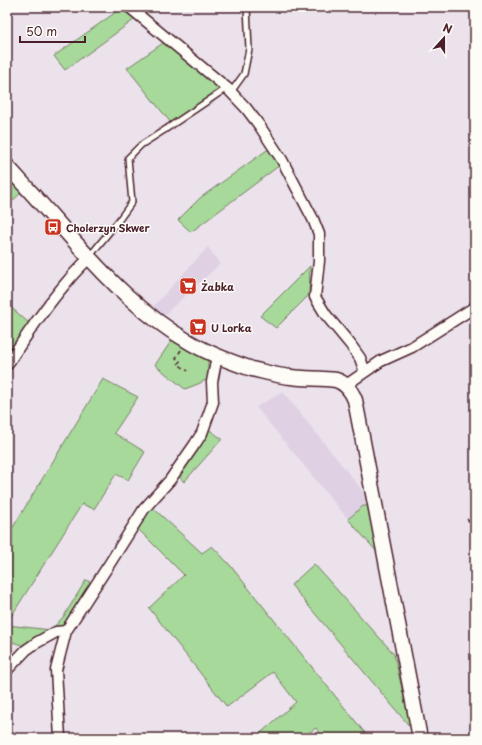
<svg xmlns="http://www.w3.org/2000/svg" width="482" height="745" viewBox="0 0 482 745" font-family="'Playpen Sans',sans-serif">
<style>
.built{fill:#dfd0e4}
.green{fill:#a6d99a;stroke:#787c62}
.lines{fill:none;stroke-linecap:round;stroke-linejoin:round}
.lane-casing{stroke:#4a1f2b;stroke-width:8}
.street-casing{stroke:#4a1f2b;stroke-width:13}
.secondary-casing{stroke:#4a1f2b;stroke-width:17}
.path{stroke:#4a1f2b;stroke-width:1.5;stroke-dasharray:4 3;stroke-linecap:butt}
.lane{stroke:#fdfcf7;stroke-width:5}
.street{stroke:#fdfcf7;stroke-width:10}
.secondary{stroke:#fdfcf7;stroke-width:14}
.labels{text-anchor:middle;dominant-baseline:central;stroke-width:3;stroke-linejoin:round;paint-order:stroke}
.poi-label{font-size:10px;font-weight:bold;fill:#4a1f2b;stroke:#fdfcf7;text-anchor:start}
</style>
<rect width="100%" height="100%" fill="#ebe2ec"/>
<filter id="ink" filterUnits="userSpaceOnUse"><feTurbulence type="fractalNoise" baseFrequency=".025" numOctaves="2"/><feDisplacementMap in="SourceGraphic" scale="8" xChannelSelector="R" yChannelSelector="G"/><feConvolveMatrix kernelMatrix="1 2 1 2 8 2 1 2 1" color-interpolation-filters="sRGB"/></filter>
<g filter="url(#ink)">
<path class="built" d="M 208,247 L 220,264 L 163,316 L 152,308 Z
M 283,392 L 366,495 L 368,506 L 363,506 L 348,519 L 256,407 Z"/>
<path class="green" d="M 123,7 L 138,17 L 65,70 L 54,56 Z
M 166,41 L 219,86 L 220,90 L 171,123 L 127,68 Z
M 267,150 L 271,150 L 280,165 L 191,232 L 178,220 L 200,198 Z
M 9,177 L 23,191 L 7,206 L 7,178 Z
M 310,266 L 309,295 L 276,328 L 260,316 Z
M 7,304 L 29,323 L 11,352 L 7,349 Z
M 172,340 L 208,361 L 208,379 L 198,384 L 185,389 L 155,365 Z
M 103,379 L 138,397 L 114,433 L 145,452 L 128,480 L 116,474 L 94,509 L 82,504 L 7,623 L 7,537 Z
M 207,428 L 222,439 L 184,482 L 178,475 Z
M 151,506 L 202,553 L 212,546 L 229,564 L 369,738 L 324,738 L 316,728 L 301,738 L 255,738 L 296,702 L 273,672 L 227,707 L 149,608 L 184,575 L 136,527 Z
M 363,506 L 368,506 L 377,552 L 348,519 Z
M 314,564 L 394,654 L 411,728 L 291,585 Z
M 86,580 L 90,582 L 63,626 L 51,630 L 24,646 L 7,640 L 7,625 L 51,630 L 64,616 Z"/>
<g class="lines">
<defs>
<path id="lane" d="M 231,92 L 244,74 L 249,49 L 247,7
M 89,257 L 119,220 L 132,202 L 128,158 L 141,145 L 163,131 L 227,88"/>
<path id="street" d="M 129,7 L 227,88 L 246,108 L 259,125 L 282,160 L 313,219 L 319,234 L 319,261 L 315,297 L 326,315 L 350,344 L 360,358 L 365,372
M 7,365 C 25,337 44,309 66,283 C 73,274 81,266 89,258
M 346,385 L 381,361 L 412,347 L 475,307
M 7,670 L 26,650 L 36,643 L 56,632 L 66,631
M 60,738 L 56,670 L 66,631 L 110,563 L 144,509 L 170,480 L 195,444 L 202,433 L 213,402 L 212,382 L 217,356"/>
<path id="secondary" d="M 7,166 C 30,191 53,217 75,242 C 108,279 143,315 186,340 C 205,352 231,362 252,369 C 265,372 278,376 291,377 C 306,379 321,378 336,380 C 346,383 351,390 355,400 L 420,738"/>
</defs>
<use href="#lane" class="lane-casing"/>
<use href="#street" class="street-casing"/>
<use href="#secondary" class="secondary-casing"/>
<path class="path" d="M 181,350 L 176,358 L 180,361 L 178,364 L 188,371
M 467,519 L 475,528"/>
<use href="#lane" class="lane"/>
<use href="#street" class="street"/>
<use href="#secondary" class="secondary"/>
</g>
</g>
<defs>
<symbol id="bus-square" viewBox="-11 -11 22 22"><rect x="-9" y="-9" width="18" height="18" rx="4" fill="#c8321e" stroke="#fdfcf7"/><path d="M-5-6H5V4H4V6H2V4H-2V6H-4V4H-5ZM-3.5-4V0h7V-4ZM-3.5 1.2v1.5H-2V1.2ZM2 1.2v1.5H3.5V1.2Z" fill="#fff"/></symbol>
<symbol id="supermarket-square" viewBox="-11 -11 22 22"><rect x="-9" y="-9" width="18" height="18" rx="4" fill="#c8321e" stroke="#fdfcf7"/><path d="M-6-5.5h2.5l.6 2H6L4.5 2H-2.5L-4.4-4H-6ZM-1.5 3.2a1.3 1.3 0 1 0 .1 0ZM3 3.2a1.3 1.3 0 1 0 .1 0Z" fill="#fff"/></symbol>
</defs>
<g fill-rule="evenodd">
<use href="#bus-square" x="43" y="217" width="20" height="20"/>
<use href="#supermarket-square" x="178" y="276" width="20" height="20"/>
<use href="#supermarket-square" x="188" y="317" width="20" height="20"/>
</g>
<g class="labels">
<g class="poi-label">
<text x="66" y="227">Cholerzyn Skwer</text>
<text x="201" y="286">Żabka</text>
<text x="211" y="327">U Lorka</text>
</g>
</g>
<rect width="482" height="745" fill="none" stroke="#fdfcf7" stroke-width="24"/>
<rect x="12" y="12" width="458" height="721" fill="none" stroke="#4a1f2b" stroke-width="1.5" filter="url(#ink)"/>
<g transform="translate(444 38) rotate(21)" stroke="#fdfcf7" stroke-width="3" paint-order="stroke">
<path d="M0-3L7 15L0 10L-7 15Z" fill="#4a1f2b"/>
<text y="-6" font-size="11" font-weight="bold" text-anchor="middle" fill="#4a1f2b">N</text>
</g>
<path d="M20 36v6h65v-6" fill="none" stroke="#4a1f2b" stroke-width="2"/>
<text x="26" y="36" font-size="12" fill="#4a1f2b" stroke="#fdfcf7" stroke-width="3" paint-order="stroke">50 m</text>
</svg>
